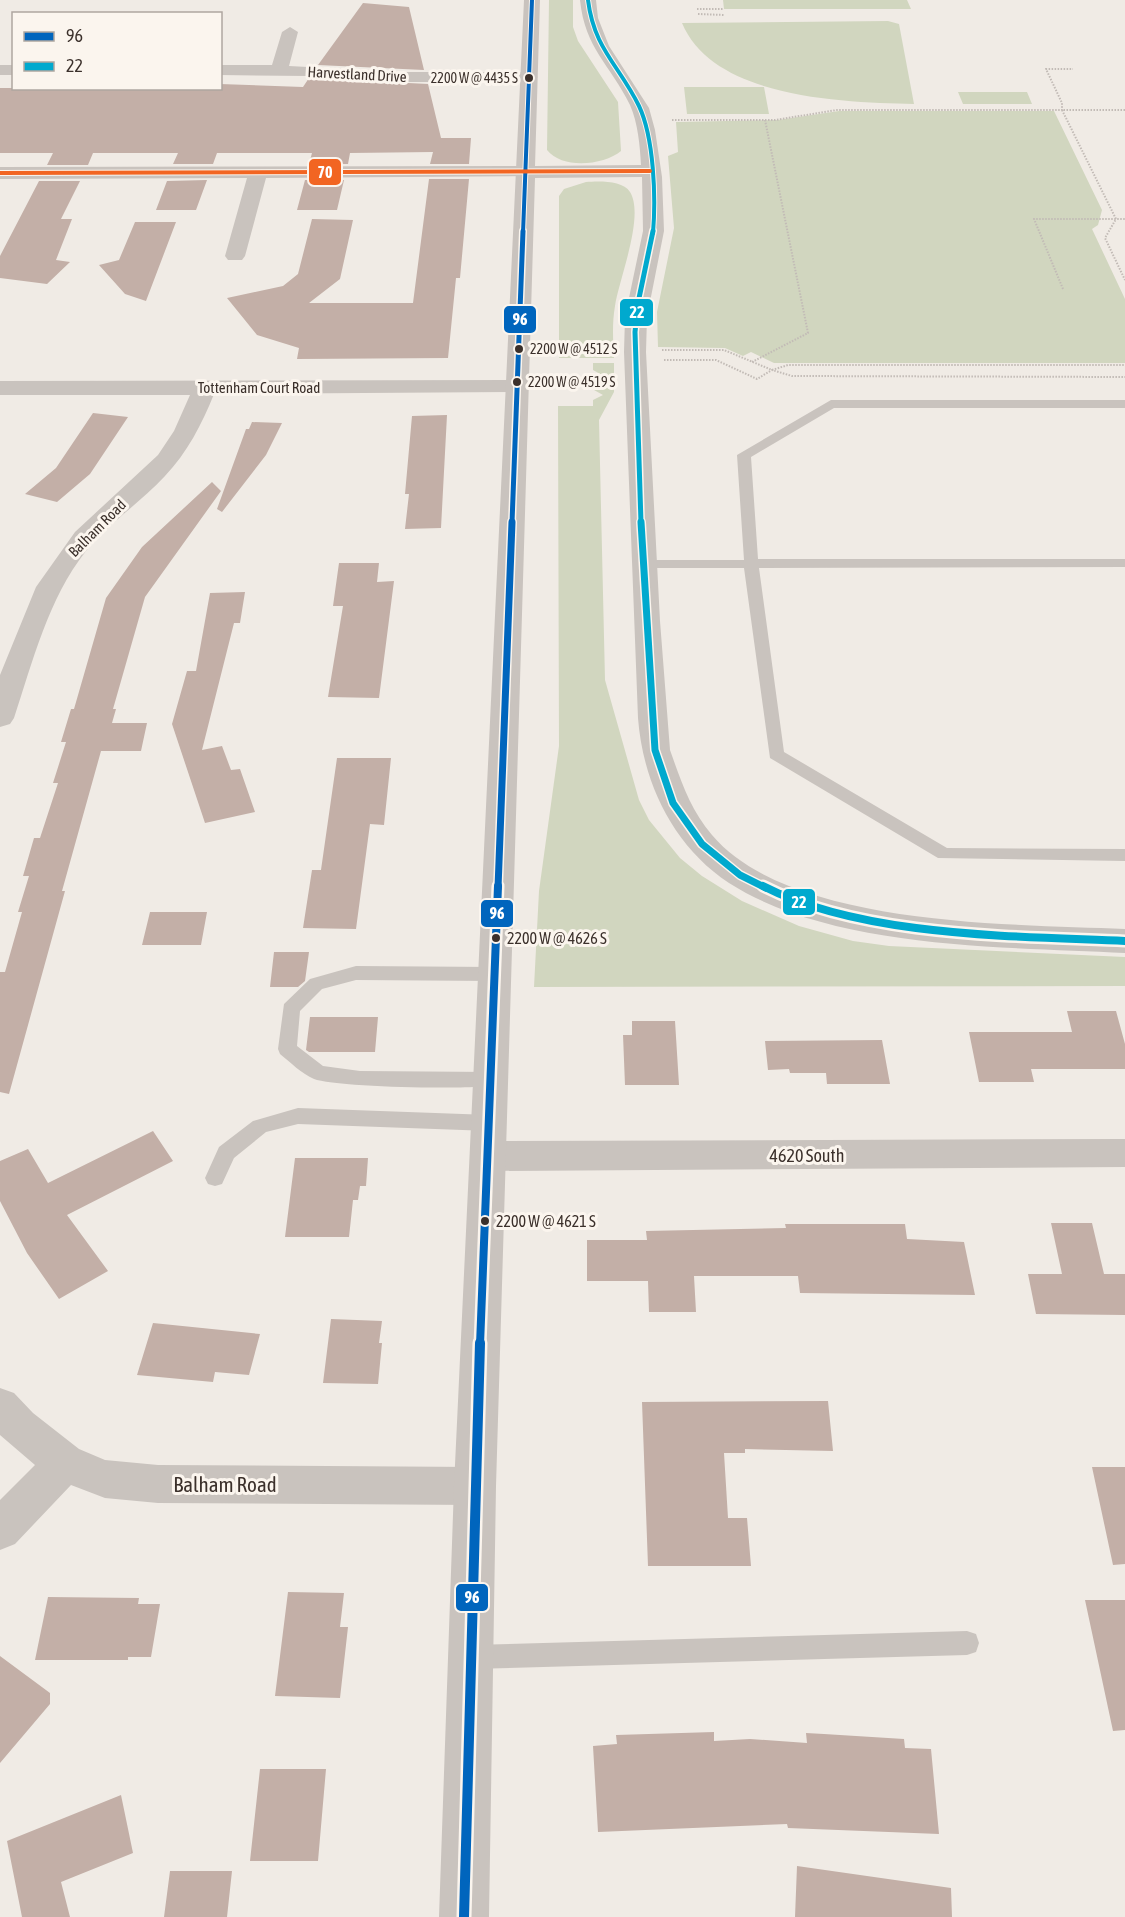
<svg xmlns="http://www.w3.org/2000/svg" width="1125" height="1917" viewBox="0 0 1125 1917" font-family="'Asap Condensed',sans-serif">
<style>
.green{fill:#d1d6bf}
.building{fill:#c3afa7}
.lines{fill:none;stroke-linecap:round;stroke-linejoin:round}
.path{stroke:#c2bbb6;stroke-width:2;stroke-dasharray:1.5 1.5;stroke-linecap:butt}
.service{fill:#c9c3be;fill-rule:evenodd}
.minor{fill:#c9c3be;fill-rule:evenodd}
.tertiary{fill:#c9c3be;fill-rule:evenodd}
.bus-1-far4-casing{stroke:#fbf5ee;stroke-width:6}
.bus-1-far3-casing{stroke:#fbf5ee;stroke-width:8}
.bus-1-far2-casing{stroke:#fbf5ee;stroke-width:10}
.bus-1-far1-casing{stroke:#fbf5ee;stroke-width:13}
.bus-1-casing{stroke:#fbf5ee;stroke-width:15}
.bus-2-far3-casing{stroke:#fbf5ee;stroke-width:6}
.bus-2-far2-casing{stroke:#fbf5ee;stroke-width:8}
.bus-2-far1-casing{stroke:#fbf5ee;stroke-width:10}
.bus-2-casing{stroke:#fbf5ee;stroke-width:13}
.bus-3-casing{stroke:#fbf5ee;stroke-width:6}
.bus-1-far4{stroke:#0065bd;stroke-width:4}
.bus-1-far3{stroke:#0065bd;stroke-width:5}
.bus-1-far2{stroke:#0065bd;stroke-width:7}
.bus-1-far1{stroke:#0065bd;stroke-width:8}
.bus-1{stroke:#0065bd;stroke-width:10}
.bus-2-far3{stroke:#00a9ce;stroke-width:4}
.bus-2-far2{stroke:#00a9ce;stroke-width:5}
.bus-2-far1{stroke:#00a9ce;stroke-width:7}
.bus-2{stroke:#00a9ce;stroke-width:8}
.bus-3{stroke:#f26522;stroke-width:4}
.bus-dot{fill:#3b302b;stroke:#fbf5ee;stroke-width:2}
.labels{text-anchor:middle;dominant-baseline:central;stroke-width:6;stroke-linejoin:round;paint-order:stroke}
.far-bus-label{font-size:14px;fill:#3b302b;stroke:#fbf5ee;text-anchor:start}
.far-street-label{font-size:15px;fill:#3b302b;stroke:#fbf5ee}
.bus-label{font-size:16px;fill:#3b302b;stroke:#fbf5ee;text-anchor:start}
.street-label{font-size:18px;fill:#3b302b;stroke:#fbf5ee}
.near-street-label{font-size:21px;fill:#3b302b;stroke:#fbf5ee}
.line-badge{stroke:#fbf5ee;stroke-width:2}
.badge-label{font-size:16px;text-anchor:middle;font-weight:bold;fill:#fff}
</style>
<rect width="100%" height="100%" fill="#f0ebe5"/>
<path class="green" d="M 549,0 L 573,0 L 573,27 L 578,41 L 618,102 L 621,151 C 604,165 563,170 547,150 Z
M 723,0 L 907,0 L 911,9 L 724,9 Z
M 888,21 L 899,24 L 914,104 C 843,102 714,99 682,23 Z
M 684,87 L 764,87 L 769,114 L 687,114 Z
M 1027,92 L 1032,104 L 963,104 L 958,92 Z
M 839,111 L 1054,111 L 1102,210 L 1098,225 L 1092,229 L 1125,299 L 1125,363 L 774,363 L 751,352 L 743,356 L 725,348 L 658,347 L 657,312 L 674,228 L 668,156 L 678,152 L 676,122 L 778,120 Z
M 586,182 C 598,181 623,180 630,192 C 645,216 619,279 615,306 C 612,323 613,340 614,358 L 559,358 L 559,196 L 564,189 Z
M 593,363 L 614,363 L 614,392 L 599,420 L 605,680 L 639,800 L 649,820 L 680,858 L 702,876 L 742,901 L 799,926 L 853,941 L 889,946 L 1125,957 L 1125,986 L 534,987 L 539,891 L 559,746 L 558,406 L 593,406 L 593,400 L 603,395 L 594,390 L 603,385 L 593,379 L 602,375 L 593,370 Z"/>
<path class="building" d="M 363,3 L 409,7 L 424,70 L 318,65 Z
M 309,78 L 428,84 L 441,138 L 471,138 L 469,164 L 430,164 L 433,152 L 350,153 L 348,164 L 309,164 L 312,153 L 217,153 L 213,164 L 173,164 L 178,153 L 93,153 L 88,165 L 47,165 L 53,153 L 0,153 L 0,88 L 220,88 L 220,84 L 303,87 Z
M 429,179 L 469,179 L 460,278 L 456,278 L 448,358 L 297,359 L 299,348 L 257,335 L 227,298 L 283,286 L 298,274 L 312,219 L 353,220 L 340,279 L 309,303 L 413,303 Z
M 207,180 L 196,210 L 156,210 L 167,181 Z
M 305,180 L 344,180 L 337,210 L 297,210 Z
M 39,181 L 80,181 L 61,219 L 72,219 L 56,260 L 70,262 L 47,284 L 0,278 L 0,256 Z
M 135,222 L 176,222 L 146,301 L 125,294 L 99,265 L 119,260 Z
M 93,413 L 128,417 L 90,474 L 57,502 L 25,494 L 56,468 Z
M 447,415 L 441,528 L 405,529 L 409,494 L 405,494 L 412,416 Z
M 252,422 L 282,423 L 266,455 L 222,512 L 217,509 L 246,429 L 249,429 Z
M 212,482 L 221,491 L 145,597 L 113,709 L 116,709 L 112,723 L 147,723 L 141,751 L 101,751 L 62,891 L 65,891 L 9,1094 L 0,1092 L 0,972 L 5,972 L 22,912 L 18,912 L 29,876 L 23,876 L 34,838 L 40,838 L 58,783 L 53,783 L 66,742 L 61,742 L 71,709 L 74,709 L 106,598 L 142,547 Z
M 339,563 L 379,563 L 377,582 L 394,581 L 379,698 L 328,697 L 343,606 L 333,606 Z
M 245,592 L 240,623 L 234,623 L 202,750 L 222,746 L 231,770 L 240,769 L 255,812 L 205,823 L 172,724 L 187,671 L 196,671 L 210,593 Z
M 337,758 L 391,758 L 384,825 L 370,824 L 356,929 L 303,928 L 312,870 L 321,870 Z
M 150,912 L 207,912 L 201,945 L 142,945 Z
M 274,952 L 309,952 L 305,981 L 298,987 L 270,987 Z
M 1067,1011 L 1116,1011 L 1125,1044 L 1125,1069 L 1031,1069 L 1034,1082 L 979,1082 L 969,1032 L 1072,1032 Z
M 310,1017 L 378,1017 L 375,1052 L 309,1052 L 306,1050 Z
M 632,1021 L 675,1021 L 679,1085 L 625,1085 L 623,1035 L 632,1035 Z
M 882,1040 L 890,1084 L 827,1084 L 826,1073 L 790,1073 L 789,1069 L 768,1070 L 765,1041 Z
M 153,1131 L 173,1161 L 67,1215 L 108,1271 L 59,1299 L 27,1253 L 0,1201 L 0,1161 L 28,1149 L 48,1183 Z
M 295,1158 L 368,1158 L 366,1186 L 360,1186 L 358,1200 L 353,1200 L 349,1237 L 285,1237 Z
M 1051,1223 L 1092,1223 L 1104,1274 L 1125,1274 L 1125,1315 L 1036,1314 L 1028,1274 L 1062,1274 Z
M 785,1224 L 905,1224 L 907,1239 L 964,1242 L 975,1295 L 800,1293 L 798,1276 L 694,1276 L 696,1312 L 649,1312 L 648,1281 L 587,1281 L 587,1240 L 647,1240 L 646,1231 L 786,1228 Z
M 331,1319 L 382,1321 L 379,1343 L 382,1343 L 378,1384 L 323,1383 Z
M 153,1323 L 260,1334 L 249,1375 L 215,1372 L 213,1382 L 137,1375 Z
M 828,1401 L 833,1451 L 745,1449 L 745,1453 L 724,1453 L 728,1518 L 747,1518 L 751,1566 L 648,1566 L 642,1402 Z
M 1092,1467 L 1125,1467 L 1125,1564 L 1113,1565 Z
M 288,1592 L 344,1593 L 340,1627 L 348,1627 L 340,1698 L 275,1696 Z
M 48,1597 L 139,1598 L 138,1604 L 160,1604 L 151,1657 L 128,1657 L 128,1660 L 35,1660 Z
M 1085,1600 L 1125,1600 L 1125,1730 L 1113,1731 Z
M 0,1656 L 50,1693 L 50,1704 L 0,1763 Z
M 714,1732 L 714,1741 L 750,1739 L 807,1743 L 806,1733 L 824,1734 L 904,1739 L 905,1748 L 931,1749 L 939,1834 L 788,1828 L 787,1824 L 598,1832 L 593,1746 L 617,1744 L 616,1735 Z
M 260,1769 L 326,1769 L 318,1861 L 250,1861 Z
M 121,1795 L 133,1853 L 61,1882 L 70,1917 L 22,1917 L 7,1841 Z
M 797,1866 L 951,1888 L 952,1917 L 795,1917 Z
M 170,1871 L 232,1871 L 227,1917 L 164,1917 Z"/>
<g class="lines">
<path class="path" d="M 697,9 L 723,9
M 698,14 L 724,15
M 1125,110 L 1062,110 L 1116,219 L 1105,238 L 1125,280
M 672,120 L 775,120 L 837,110 L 1062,110 L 1062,103 L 1046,69 L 1073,69
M 1063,289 L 1034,219 L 1125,219
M 662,350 L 724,350 L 772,370 L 788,365 L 1125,365
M 664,360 L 716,360 L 757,379 L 772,370 L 792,376 L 1125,377
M 752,362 L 808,333 L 765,120"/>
<path class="service" d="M 831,400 L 1125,400 L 1125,408 L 834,408 L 751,457 L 758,559 L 1125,559 L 1125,567 L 759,568 L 784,752 L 947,848 L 1125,849 L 1125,861 L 938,858 L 770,758 L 744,568 L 643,568 L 636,564 L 643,560 L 744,560 L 737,455 Z
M 356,966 L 494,967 L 500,969 L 503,974 L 500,979 L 494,981 L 356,980 L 322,989 L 300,1011 L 297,1046 L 323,1066 L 360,1071 L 492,1072 L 499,1074 L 502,1079 L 499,1084 C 479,1091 334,1087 314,1079 C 302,1074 290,1062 280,1054 L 278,1049 L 284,1004 L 310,979 Z
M 298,1108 L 490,1115 L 497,1118 L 500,1123 L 497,1128 L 490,1131 L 298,1124 L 266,1132 L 234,1158 L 222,1184 L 215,1186 L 208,1184 L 205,1178 L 219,1147 L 253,1121 Z
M 967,1631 L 976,1634 L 979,1643 L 976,1652 L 967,1655 L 471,1669 L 462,1666 L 459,1657 L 462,1648 L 471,1645 Z"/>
<path class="minor" d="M 290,27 L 298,32 L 289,66 L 402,72 L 529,72 L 538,77 L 529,82 L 402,82 L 309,76 L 220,75 L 220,65 L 272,65 L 282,32 Z
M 0,65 L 14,65 L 14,75 L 0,75 Z
M 526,166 L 536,172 L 533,176 L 266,178 L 245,256 L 242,260 L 228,260 L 225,256 L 247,178 L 0,179 L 0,167 Z
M 518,380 L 526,382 L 529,387 L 526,392 L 214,394 C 202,424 187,453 165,476 C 140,503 109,523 86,551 C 48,599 33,661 14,718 L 10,724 L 0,727 L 0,675 L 36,587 L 75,532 L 158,455 L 174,431 L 190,395 L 0,395 L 0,381 Z
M 1125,1139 L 1125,1167 L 489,1171 L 476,1166 L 471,1156 L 476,1146 L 489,1141 Z
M 0,1388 L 14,1393 L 33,1413 L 79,1449 L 105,1460 L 158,1465 L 475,1467 L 490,1472 L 496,1486 L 490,1500 L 475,1505 L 158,1503 L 105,1498 L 71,1485 L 15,1544 L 0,1550 L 0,1500 L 35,1465 L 0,1435 Z"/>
<path class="tertiary" d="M 524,0 L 540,0 L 535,166 L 641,165 C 640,146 638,123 630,105 C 610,64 585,49 580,0 L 596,0 L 598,18 L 609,46 L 649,108 L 655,130 L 662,177 L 664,231 L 647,317 L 646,352 L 660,621 L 670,750 C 681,781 690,809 712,835 C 790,927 1012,924 1125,929 L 1125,953 C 1005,947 832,949 729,883 C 673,846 643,783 638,718 L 624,352 L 625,317 L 643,231 L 642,177 L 535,178 L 496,1486 L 489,1917 L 439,1917 L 454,1486 Z"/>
<defs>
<path id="bus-1-far4" d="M 523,233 L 532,0"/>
<path id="bus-1-far3" d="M 512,523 L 523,231"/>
<path id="bus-1-far2" d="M 498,888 L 512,522"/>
<path id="bus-1-far1" d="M 480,1345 L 498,886"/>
<path id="bus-1" d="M 464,1917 L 480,1343"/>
<path id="bus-2-far3" d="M 588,0 C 594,49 619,65 639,106 C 654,138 656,197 653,233"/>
<path id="bus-2-far2" d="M 641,523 L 635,332 L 638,303 L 653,231"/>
<path id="bus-2-far1" d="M 641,522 L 655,750 L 673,803 L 702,844 L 740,875 L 766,888"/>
<path id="bus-2" d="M 763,886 C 862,937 1014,936 1125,941"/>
<path id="bus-3" d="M 0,173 L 650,171"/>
</defs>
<use href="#bus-1-far4" class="bus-1-far4-casing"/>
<use href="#bus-1-far3" class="bus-1-far3-casing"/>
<use href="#bus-1-far2" class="bus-1-far2-casing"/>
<use href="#bus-1-far1" class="bus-1-far1-casing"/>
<use href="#bus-1" class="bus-1-casing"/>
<use href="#bus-2-far3" class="bus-2-far3-casing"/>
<use href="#bus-2-far2" class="bus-2-far2-casing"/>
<use href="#bus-2-far1" class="bus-2-far1-casing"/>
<use href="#bus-2" class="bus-2-casing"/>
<use href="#bus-3" class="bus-3-casing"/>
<use href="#bus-1-far4" class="bus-1-far4"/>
<use href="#bus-1-far3" class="bus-1-far3"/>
<use href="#bus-1-far2" class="bus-1-far2"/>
<use href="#bus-1-far1" class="bus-1-far1"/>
<use href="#bus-1" class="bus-1"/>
<use href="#bus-2-far3" class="bus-2-far3"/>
<use href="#bus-2-far2" class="bus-2-far2"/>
<use href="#bus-2-far1" class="bus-2-far1"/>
<use href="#bus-2" class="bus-2"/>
<use href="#bus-3" class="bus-3"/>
</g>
<g class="bus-dot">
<circle cx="529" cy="78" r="5"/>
<circle cx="519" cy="349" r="5"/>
<circle cx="517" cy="382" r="5"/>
<circle cx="496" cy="938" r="5"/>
<circle cx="485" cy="1221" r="5"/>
</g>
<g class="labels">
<g class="far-bus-label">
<text x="518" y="78" text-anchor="end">2200 W @ 4435 S</text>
<text x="530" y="349">2200 W @ 4512 S</text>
<text x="528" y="382">2200 W @ 4519 S</text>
</g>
<g class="far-street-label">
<text transform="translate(357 74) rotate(3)">Harvestland Drive</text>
<text x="259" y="387">Tottenham Court Road</text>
<text transform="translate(97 528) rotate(-45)">Balham Road</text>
</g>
<g class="bus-label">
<text x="507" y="938">2200 W @ 4626 S</text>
<text x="496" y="1221">2200 W @ 4621 S</text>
</g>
<g class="street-label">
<text x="807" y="1155">4620 South</text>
</g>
<g class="near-street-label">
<text x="225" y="1484">Balham Road</text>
</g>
</g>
<g class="line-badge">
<rect x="308" y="158" width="34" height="28" rx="6" fill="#f26522"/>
<rect x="619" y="298" width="35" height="29" rx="6" fill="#00a9ce"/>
<rect x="503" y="305" width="34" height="29" rx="6" fill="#0065bd"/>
<rect x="782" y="888" width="34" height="28" rx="6" fill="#00a9ce"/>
<rect x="480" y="899" width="34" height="29" rx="6" fill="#0065bd"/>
<rect x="455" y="1583" width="34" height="29" rx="6" fill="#0065bd"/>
</g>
<g class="badge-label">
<text x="325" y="178">70</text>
<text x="637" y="318">22</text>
<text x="520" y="325">96</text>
<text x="799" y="908">22</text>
<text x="497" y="919">96</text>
<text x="472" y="1603">96</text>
</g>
<rect x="12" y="12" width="210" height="78" fill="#fbf5ee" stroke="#aea6a0" stroke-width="1.5"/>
<rect x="24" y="32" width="30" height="9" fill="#0065bd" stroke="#aea6a0" stroke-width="1.5"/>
<text x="66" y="42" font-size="18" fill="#3b302b">96</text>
<rect x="24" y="62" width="30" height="9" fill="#00a9ce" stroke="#aea6a0" stroke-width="1.5"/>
<text x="66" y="72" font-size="18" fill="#3b302b">22</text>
</svg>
